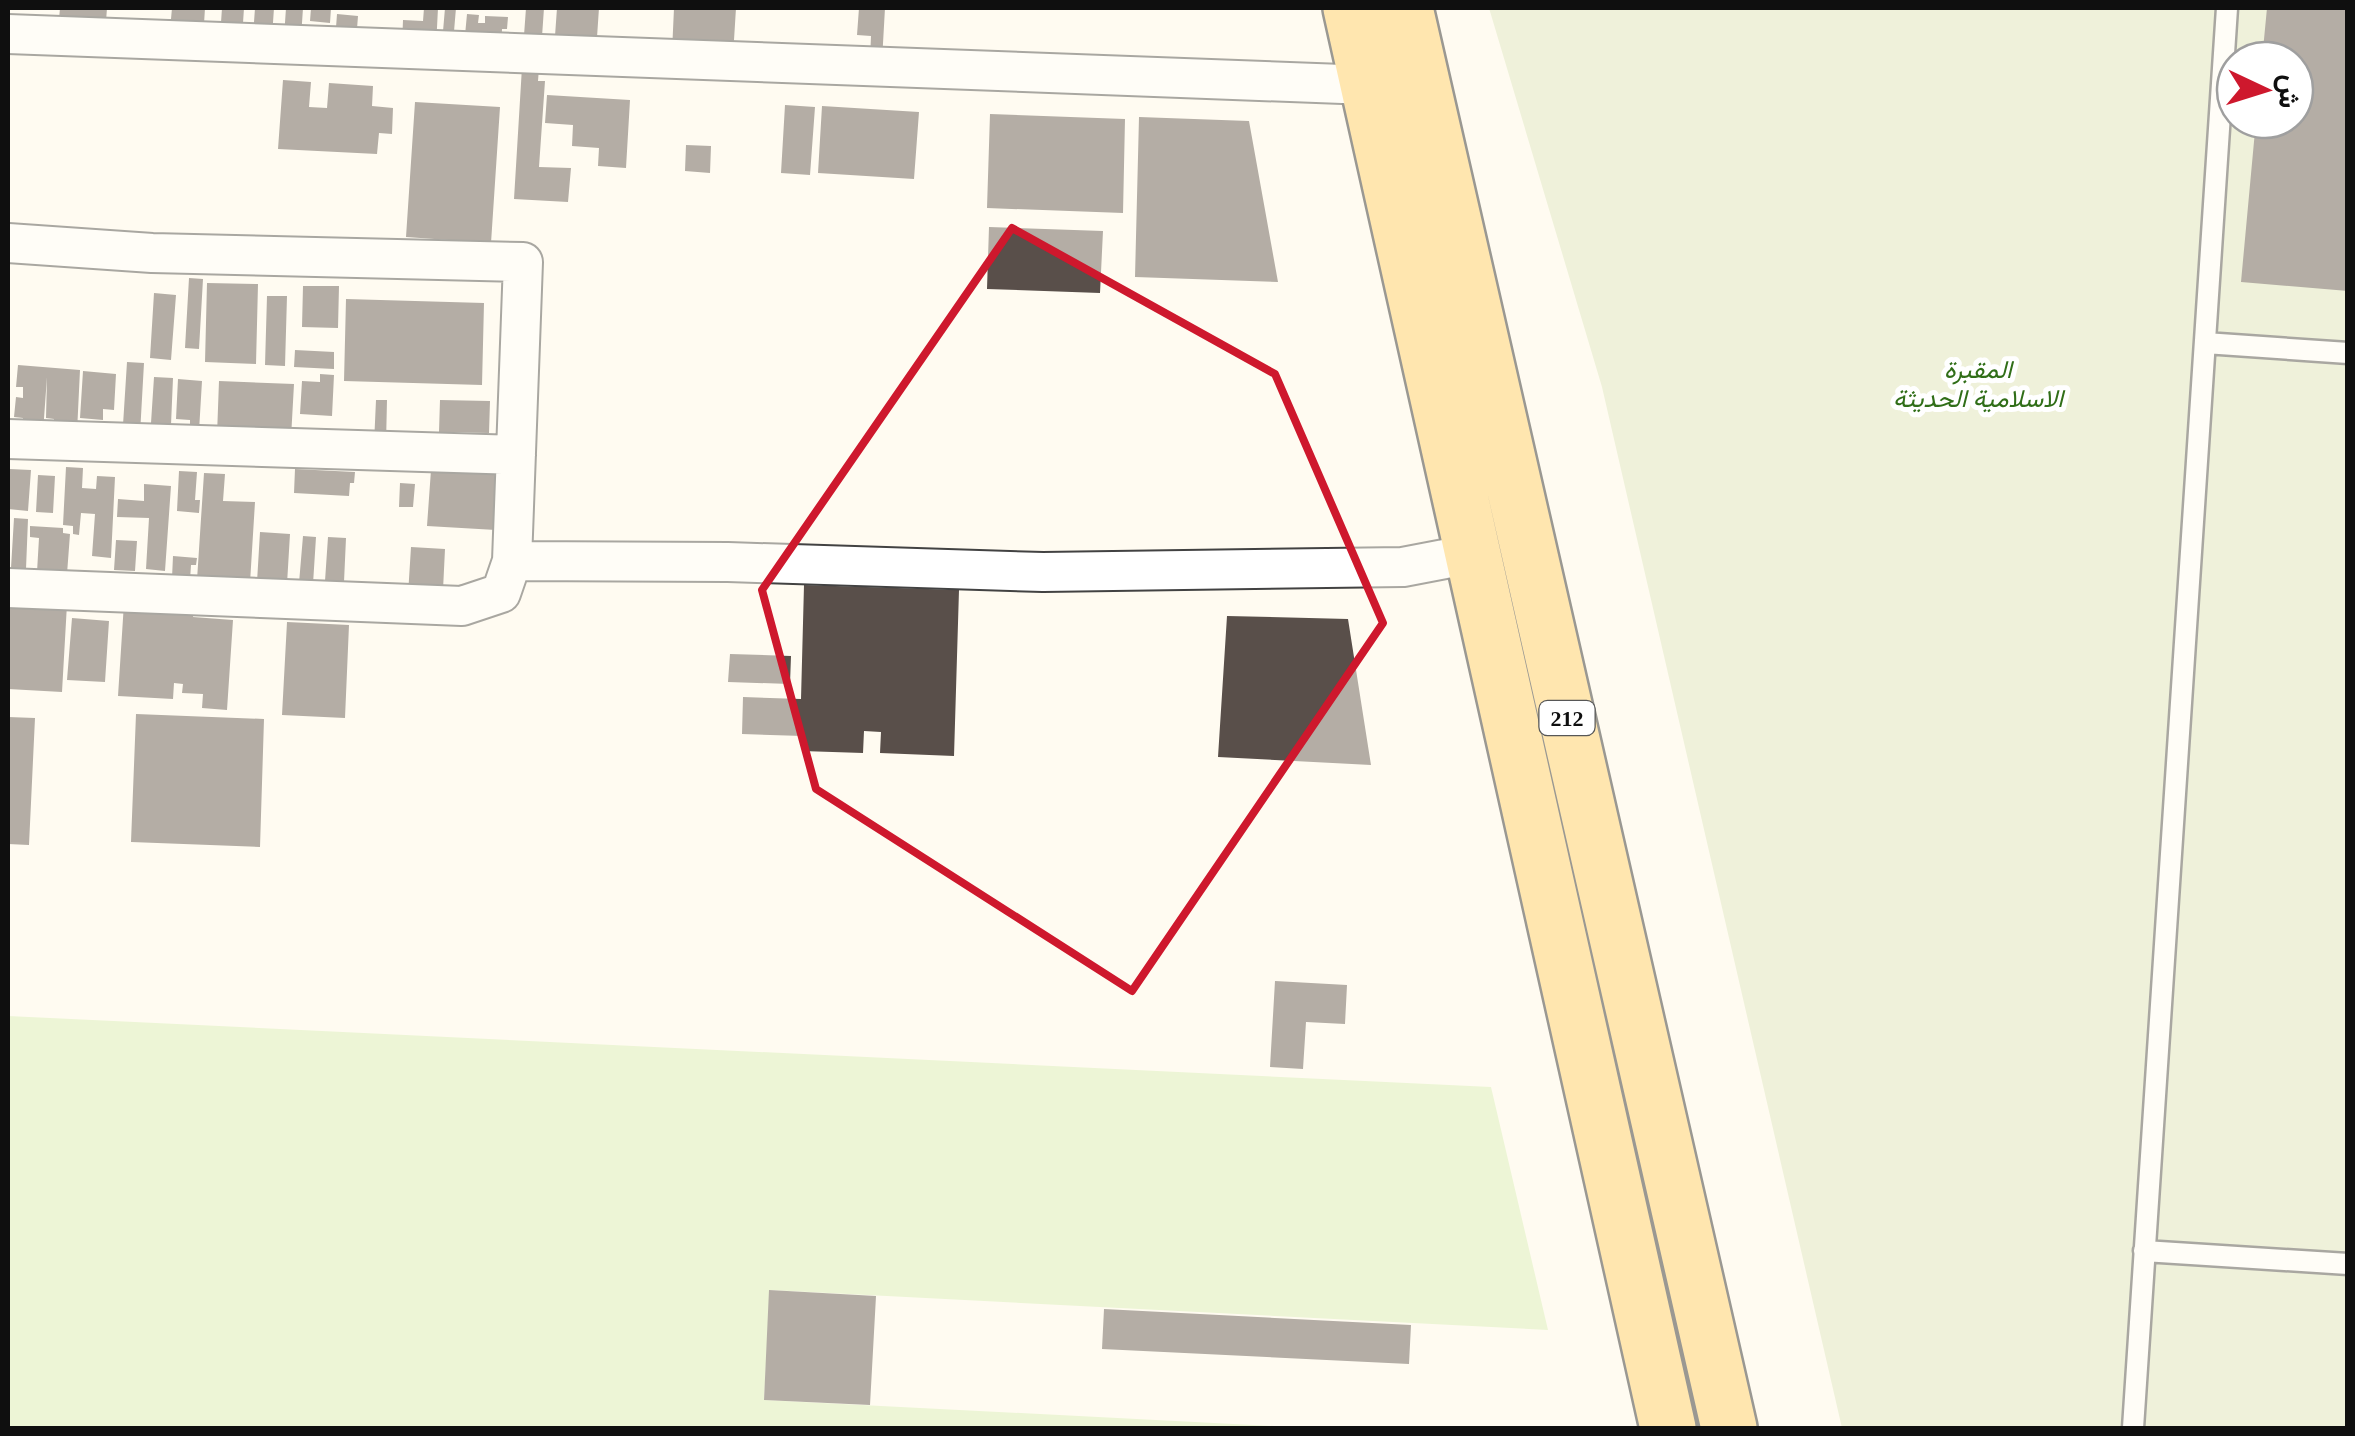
<svg xmlns="http://www.w3.org/2000/svg" width="2355" height="1436" viewBox="0 0 2355 1436" font-family="'Times New Roman',Vazirmatn,serif">
<style>
.green{fill:#d7eeb6}
.cemetery{fill:#dbe5be;fill-rule:evenodd}
.building{fill:#594f4a}
.lines{fill:none;stroke-linecap:round;stroke-linejoin:round}
.service-casing{stroke:#424242;stroke-width:25}
.minor-casing{stroke:#424242;stroke-width:42}
.primary-casing{stroke:#202020;stroke-width:60}
.service{stroke:#fff;stroke-width:20}
.minor{stroke:#fff;stroke-width:38}
.primary{stroke:#ffcd61;stroke-width:55}
.marked{fill:none;stroke:#ce182d;stroke-width:8;stroke-linejoin:round}
.labels{text-anchor:middle;dominant-baseline:central;stroke-width:10;stroke-linejoin:round;paint-order:stroke}
.shield{fill:#fff;stroke:#575757;stroke-width:2.5}
.shield-label{font-size:22px;font-weight:bold;fill:#0f0f0f}
.park-label{font-size:25px;font-style:italic;fill:#306e18;stroke:#fff}
</style>
<rect width="100%" height="100%" fill="#fffbf1"/>
<path class="green" d="M 8,1016 L 1491,1087 L 1548,1330 L 770,1290 L 764,1400 L 1313,1428 L 8,1428 Z"/>
<path class="cemetery" d="M 1489,8 L 2347,8 L 2347,1428 L 1842,1428 L 1602,387 ZM 2235,60 L 2295,60 L 2295,120 L 2235,120 Z"/>
<path class="building" d="M 60,8 L 107,8 L 105,35 L 58,31 Z
M 172,8 L 205,8 L 203,40 L 165,37 L 166,19 L 171,19 Z
M 222,8 L 244,8 L 242,38 L 220,37 Z
M 255,8 L 274,8 L 272,37 L 253,36 Z
M 286,8 L 303,8 L 301,38 L 284,37 Z
M 311,8 L 331,8 L 330,23 L 310,21 Z
M 424,8 L 438,8 L 436,47 L 402,45 L 403,20 L 423,21 Z
M 445,8 L 456,8 L 453,43 L 442,43 Z
M 526,8 L 544,8 L 541,51 L 523,49 Z
M 557,8 L 599,8 L 596,52 L 570,50 L 571,36 L 555,36 Z
M 674,8 L 736,8 L 733,56 L 672,52 Z
M 859,8 L 885,8 L 882,61 L 870,60 L 871,36 L 857,35 Z
M 2267,8 L 2348,8 L 2348,291 L 2241,282 L 2256,120 L 2295,120 L 2295,60 L 2262,60 Z
M 337,14 L 358,16 L 356,42 L 335,41 Z
M 467,14 L 479,15 L 478,23 L 485,23 L 485,16 L 508,17 L 507,29 L 502,29 L 501,49 L 464,46 Z
M 522,67 L 539,68 L 538,81 L 545,81 L 539,167 L 571,168 L 568,202 L 514,199 Z
M 283,80 L 311,82 L 309,107 L 327,108 L 329,83 L 373,86 L 372,106 L 393,108 L 392,134 L 379,133 L 377,154 L 278,149 Z
M 547,95 L 630,100 L 626,168 L 598,166 L 599,148 L 572,146 L 573,125 L 545,123 Z
M 415,102 L 500,107 L 491,243 L 406,237 Z
M 785,105 L 815,107 L 810,175 L 781,173 Z
M 822,106 L 919,112 L 914,179 L 818,173 Z
M 990,114 L 1125,119 L 1123,213 L 987,208 Z
M 1139,117 L 1249,121 L 1278,282 L 1135,277 Z
M 686,145 L 711,146 L 710,173 L 685,171 Z
M 989,227 L 1103,231 L 1100,293 L 987,289 Z
M 189,278 L 203,279 L 199,349 L 185,348 Z
M 207,283 L 258,284 L 256,364 L 205,362 Z
M 303,286 L 339,286 L 338,328 L 302,327 Z
M 154,293 L 176,295 L 171,360 L 150,358 Z
M 267,296 L 287,296 L 285,366 L 265,365 Z
M 346,299 L 484,303 L 482,385 L 344,381 Z
M 295,350 L 334,352 L 334,369 L 294,367 Z
M 127,362 L 144,363 L 140,434 L 123,425 Z
M 18,365 L 80,370 L 77,432 L 54,426 L 54,419 L 46,418 L 47,377 L 43,432 L 22,430 L 23,418 L 14,417 L 16,397 L 23,398 L 23,387 L 16,387 Z
M 83,371 L 116,374 L 114,410 L 103,409 L 103,420 L 80,418 Z
M 320,374 L 334,375 L 332,416 L 300,414 L 302,381 L 320,382 Z
M 154,377 L 173,378 L 171,425 L 151,423 Z
M 178,379 L 202,381 L 199,431 L 190,430 L 190,420 L 176,419 Z
M 219,381 L 294,384 L 291,438 L 217,435 Z
M 376,400 L 387,400 L 386,444 L 374,444 Z
M 440,400 L 490,401 L 489,433 L 439,432 Z
M 66,467 L 83,468 L 82,488 L 96,489 L 97,476 L 115,477 L 111,558 L 92,556 L 95,514 L 81,513 L 79,535 L 73,534 L 73,526 L 63,525 Z
M 9,469 L 31,470 L 28,511 L 8,509 Z
M 295,469 L 355,472 L 354,483 L 350,483 L 349,496 L 294,493 Z
M 431,470 L 500,474 L 496,530 L 427,526 Z
M 179,471 L 197,472 L 195,500 L 200,500 L 199,513 L 177,511 Z
M 204,473 L 225,474 L 223,501 L 255,502 L 250,583 L 197,580 Z
M 38,475 L 55,476 L 53,513 L 36,512 Z
M 400,483 L 415,484 L 413,507 L 399,507 Z
M 144,484 L 171,486 L 165,571 L 146,569 L 149,518 L 117,517 L 118,499 L 144,501 Z
M 14,518 L 28,519 L 26,569 L 11,568 Z
M 30,526 L 63,528 L 63,533 L 70,534 L 67,574 L 37,572 L 39,538 L 30,537 Z
M 260,532 L 290,534 L 287,584 L 257,582 Z
M 303,536 L 316,537 L 313,584 L 299,583 Z
M 328,537 L 346,538 L 344,582 L 325,581 Z
M 116,540 L 137,541 L 135,571 L 114,570 Z
M 411,547 L 445,549 L 443,590 L 408,595 Z
M 173,556 L 197,558 L 196,565 L 191,565 L 190,580 L 172,578 Z
M 804,585 L 959,590 L 954,756 L 880,753 L 881,732 L 864,731 L 863,753 L 802,751 L 803,736 L 742,734 L 743,697 L 801,699 Z
M 8,600 L 67,604 L 62,692 L 8,689 Z
M 124,603 L 194,609 L 193,617 L 233,620 L 227,710 L 202,708 L 203,694 L 182,693 L 183,684 L 174,683 L 173,699 L 118,696 Z
M 1227,616 L 1348,619 L 1371,765 L 1218,757 Z
M 72,618 L 109,621 L 105,682 L 67,680 Z
M 287,622 L 349,625 L 345,718 L 282,715 Z
M 730,654 L 791,656 L 790,684 L 728,682 Z
M 136,714 L 264,719 L 260,847 L 131,842 Z
M 8,717 L 35,718 L 29,845 L 8,844 Z
M 1275,981 L 1347,985 L 1345,1024 L 1306,1022 L 1303,1069 L 1270,1067 Z
M 769,1290 L 876,1296 L 870,1405 L 764,1400 Z
M 1104,1309 L 1411,1325 L 1409,1364 L 1102,1349 Z"/>
<g class="lines">
<defs>
<path id="service" d="M 2205,343 L 2348,353
M 2144,1251 L 2348,1264
M 2133,1428 L 2227,8"/>
<path id="minor" d="M 8,34 L 1369,85
M 8,243 L 152,253 L 523,262 L 512,561 L 501,593 L 462,606 L 8,588
M 8,439 L 516,455
M 512,561 L 728,562 L 1043,572 L 1403,567 L 1471,554"/>
<path id="primary" d="M 1351,8 L 1668,1428
M 1405,8 L 1729,1428"/>
</defs>
<use href="#service" class="service-casing"/>
<use href="#minor" class="minor-casing"/>
<use href="#primary" class="primary-casing"/>
<use href="#service" class="service"/>
<use href="#minor" class="minor"/>
<use href="#primary" class="primary"/>
</g>
<path d="M0 0H2355V1436H0ZM 1012,228 L 1275,374 L 1383,623 L 1132,991 L 816,789 L 762,590 Z" fill="#fffbf1" fill-opacity=".55" fill-rule="evenodd"/>
<path class="marked" d="M 1012,228 L 1275,374 L 1383,623 L 1132,991 L 816,789 L 762,590 Z"/>
<g class="labels">
<rect class="shield" x="1539.5" y="701" width="55" height="34" rx="8"/>
<g class="shield-label">
<text x="1567" y="718">212</text>
</g>
<g class="park-label">
<text x="1978" y="369">المقبرة<tspan x="1978" dy="29">الاسلامية الحديثة</tspan></text>
</g>
</g>
<rect width="2355" height="1436" fill="none" stroke="#0f0f0f" stroke-width="20"/>
<g transform="translate(2265 90) rotate(94)"><circle r="48" fill="#ffffff" stroke="#9f9f9f" stroke-width="2.5"/>
<path d="M0-8L18 38L0 25L-18 38Z" fill="#ce182d"/>
<text y="-15" font-size="28" font-weight="bold" text-anchor="middle" fill="#0f0f0f">ش</text>
</g>
</svg>
